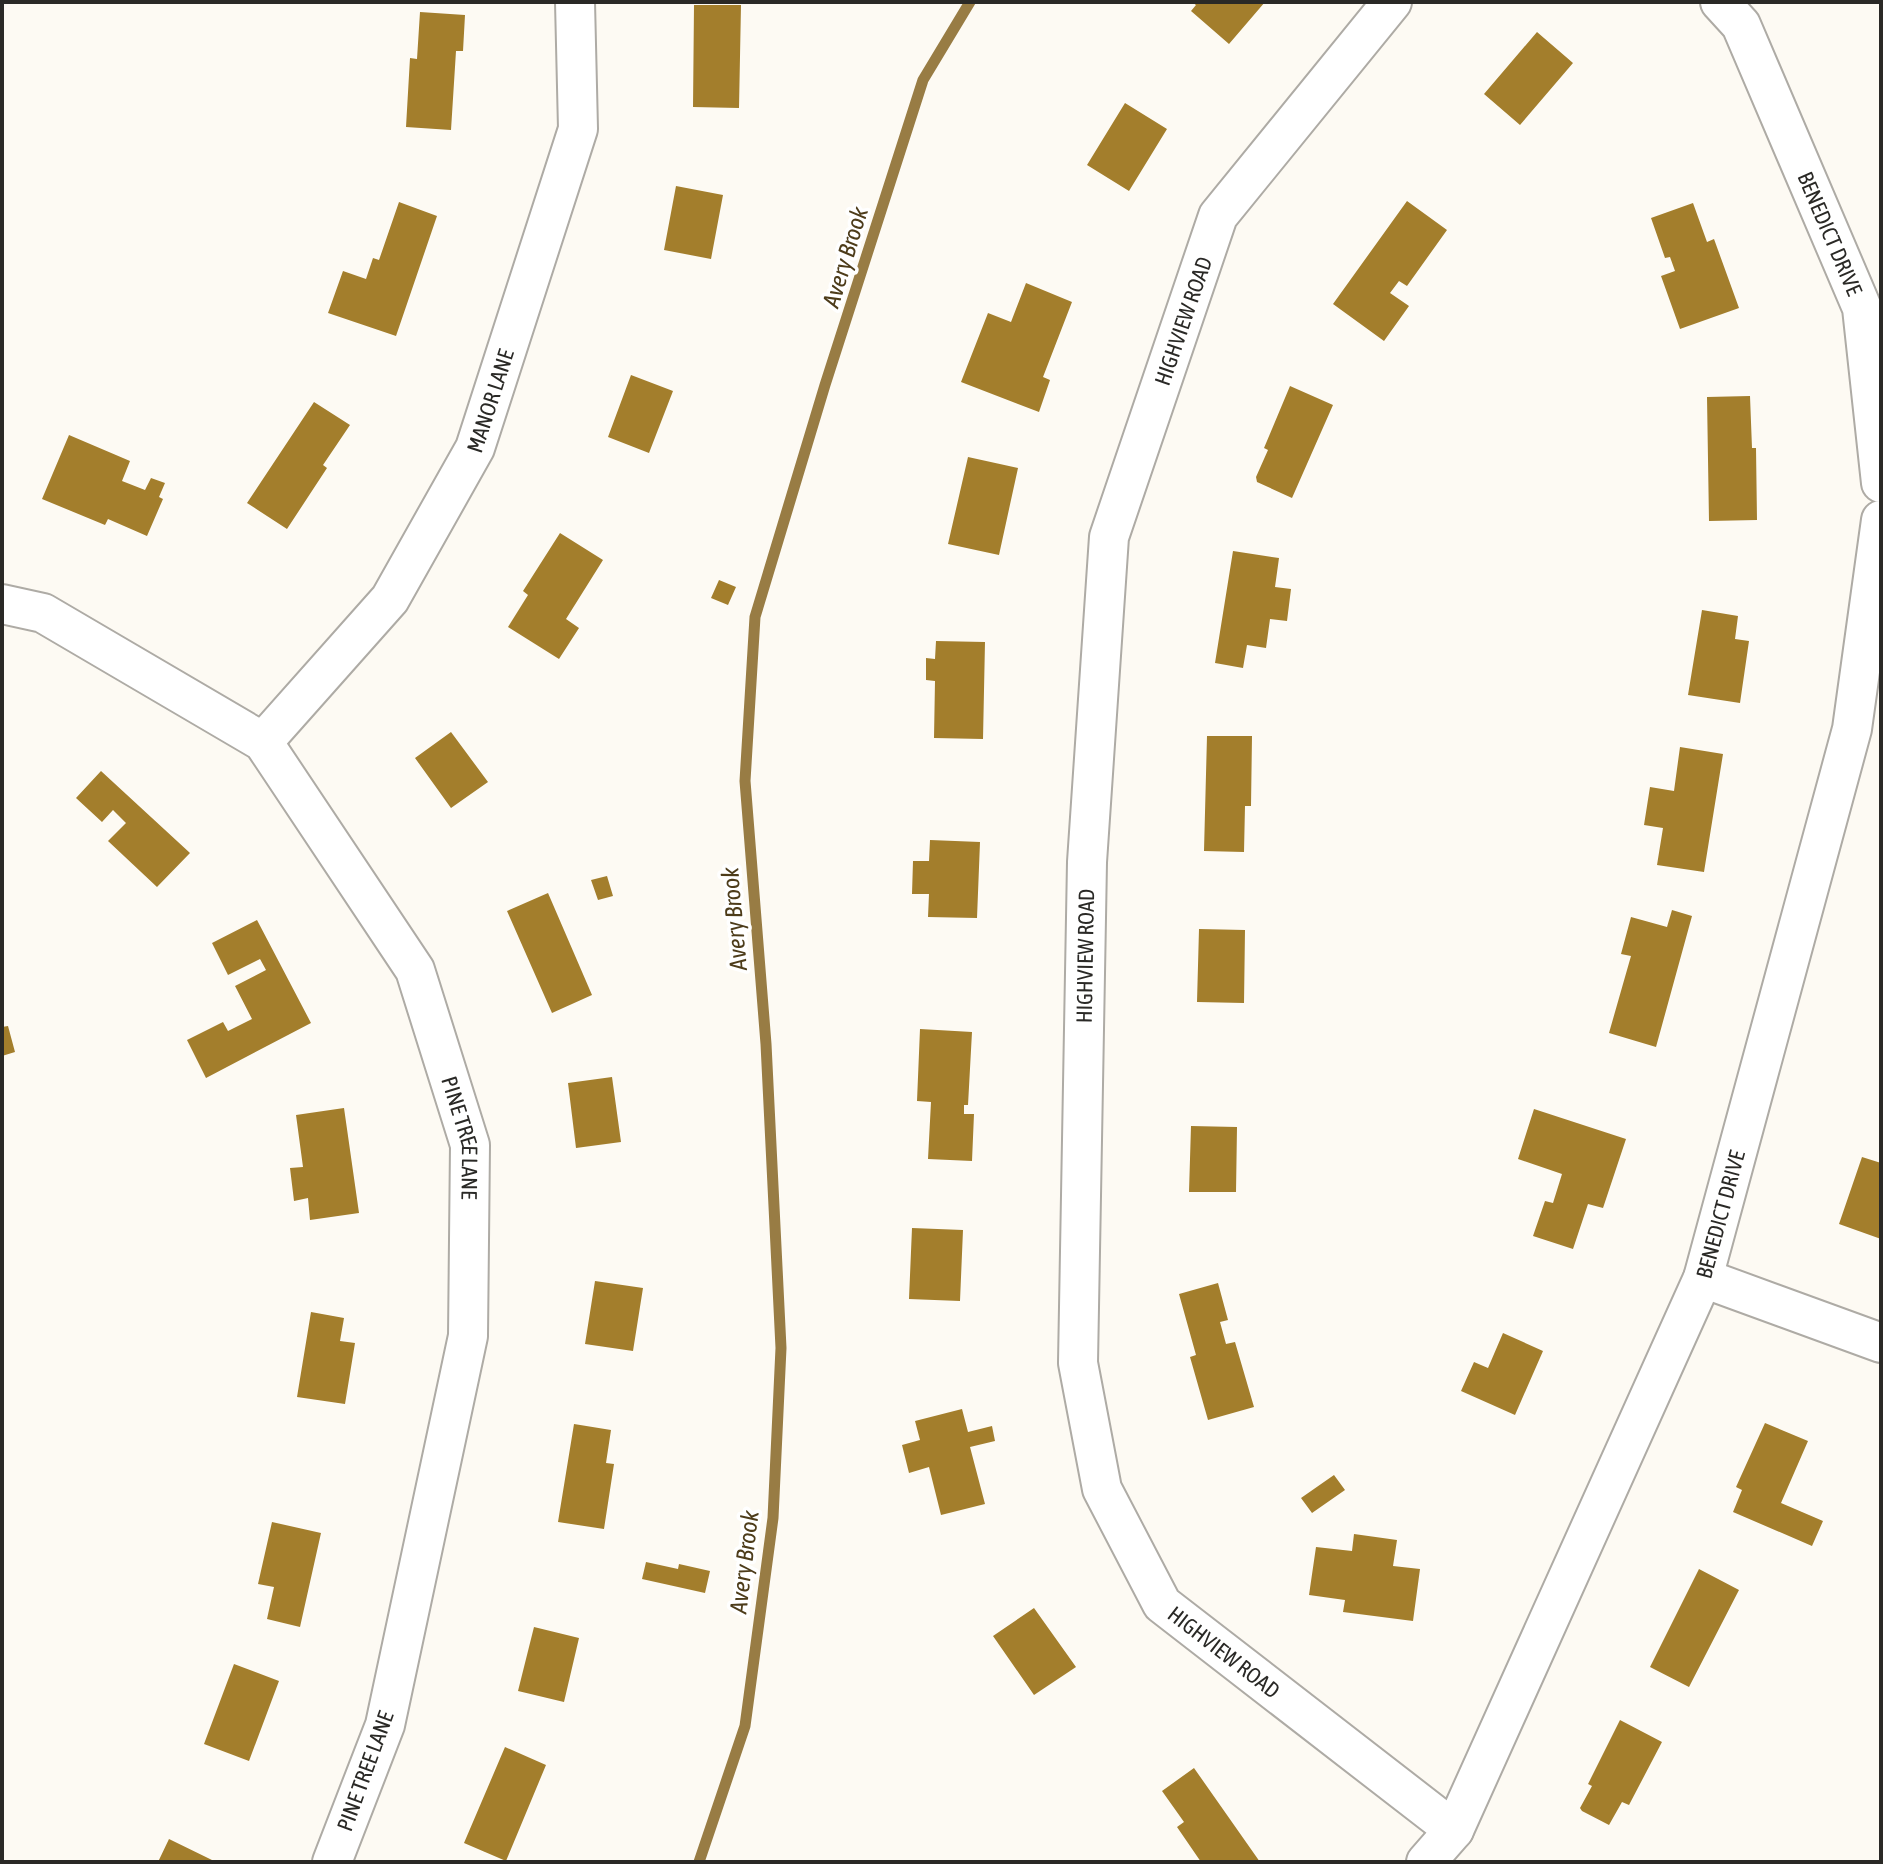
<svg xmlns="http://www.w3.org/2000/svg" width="1883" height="1864" viewBox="0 0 1883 1864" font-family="'Asap Condensed',sans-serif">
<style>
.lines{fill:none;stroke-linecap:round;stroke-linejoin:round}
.stream{stroke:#987c44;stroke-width:11}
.building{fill:#a37e2c}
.street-casing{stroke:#aeaba5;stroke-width:42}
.street{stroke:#fff;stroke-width:38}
.labels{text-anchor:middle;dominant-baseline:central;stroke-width:7;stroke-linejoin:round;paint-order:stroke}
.street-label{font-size:22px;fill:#2a2926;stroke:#fff}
.water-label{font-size:24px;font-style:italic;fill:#4d3c1a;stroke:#fff}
</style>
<rect width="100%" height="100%" fill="#fdfaf3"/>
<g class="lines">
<path class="stream" d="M 699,1862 L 745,1726 L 773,1518 L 781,1348 L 766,1044 L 745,781 L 755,617 L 825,385 L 923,80 L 970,2"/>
</g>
<path class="building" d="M 1192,2 L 1265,2 L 1229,44 L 1191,11 L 1196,5 Z
M 694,5 L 741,5 L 739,108 L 693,107 Z
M 420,12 L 465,15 L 463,51 L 456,51 L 451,130 L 406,127 L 410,58 L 417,59 Z
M 1537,32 L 1573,63 L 1520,125 L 1484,94 Z
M 1125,103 L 1167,129 L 1129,191 L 1087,165 Z
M 676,186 L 723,195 L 711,259 L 664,250 Z
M 1407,201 L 1447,230 L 1407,286 L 1399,281 L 1390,293 L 1409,306 L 1384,341 L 1333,304 Z
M 399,202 L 437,216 L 396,336 L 328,313 L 343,271 L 366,279 L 373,258 L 379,260 Z
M 1693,203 L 1707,242 L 1714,239 L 1739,308 L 1680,329 L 1661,276 L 1675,271 L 1670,257 L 1665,258 L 1651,218 Z
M 1026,283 L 1072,302 L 1043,377 L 1050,380 L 1039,412 L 961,382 L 988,313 L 1011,322 Z
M 631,375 L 673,391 L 649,453 L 608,437 Z
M 1290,386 L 1333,405 L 1292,498 L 1257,482 L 1256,477 L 1268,450 L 1264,448 Z
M 1750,396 L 1752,448 L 1756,448 L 1757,520 L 1709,521 L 1707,397 Z
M 314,402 L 350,425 L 323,465 L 327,468 L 287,529 L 247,503 Z
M 69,435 L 130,461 L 122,481 L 145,490 L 151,478 L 165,483 L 159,497 L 163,499 L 147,536 L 108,519 L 105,525 L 42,499 Z
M 968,457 L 1018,468 L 999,555 L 948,544 Z
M 560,533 L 603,560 L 566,619 L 579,628 L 559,659 L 508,627 L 528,595 L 523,591 Z
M 1233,551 L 1279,558 L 1275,587 L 1291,589 L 1287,621 L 1270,619 L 1266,648 L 1247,645 L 1243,668 L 1215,663 Z
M 719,580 L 736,587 L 728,605 L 711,598 Z
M 1702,610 L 1738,616 L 1735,639 L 1749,641 L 1740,703 L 1688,695 Z
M 936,641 L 985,642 L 983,739 L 934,738 L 935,681 L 926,680 L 926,658 L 935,659 Z
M 451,732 L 488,782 L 451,808 L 415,758 Z
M 1207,736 L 1252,736 L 1251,806 L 1245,806 L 1244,852 L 1204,851 Z
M 1680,747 L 1723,754 L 1704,872 L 1657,865 L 1663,828 L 1644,825 L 1650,787 L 1674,791 Z
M 101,771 L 190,853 L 157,887 L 108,841 L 126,823 L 113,810 L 102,822 L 76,798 Z
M 930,840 L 980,842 L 977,918 L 928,917 L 929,894 L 912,894 L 913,861 L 929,861 Z
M 607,876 L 613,896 L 598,900 L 591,880 Z
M 548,893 L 592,995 L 552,1013 L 507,911 Z
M 1672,910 L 1692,916 L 1656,1047 L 1609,1033 L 1631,956 L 1621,954 L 1631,917 L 1667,927 Z
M 257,920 L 311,1023 L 206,1078 L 187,1040 L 223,1022 L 228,1031 L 252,1019 L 235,986 L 266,970 L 260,959 L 228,975 L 212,943 Z
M 1199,929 L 1245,930 L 1244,1003 L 1197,1002 Z
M 8,1026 L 15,1052 L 2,1056 L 2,1027 Z
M 920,1029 L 972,1032 L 968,1105 L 964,1105 L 964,1114 L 974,1114 L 972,1161 L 928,1159 L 931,1102 L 917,1101 Z
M 612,1077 L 621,1142 L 576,1148 L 568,1083 Z
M 344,1108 L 359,1213 L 310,1220 L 308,1198 L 294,1201 L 290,1168 L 303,1167 L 296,1115 Z
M 1534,1109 L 1626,1139 L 1603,1208 L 1588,1204 L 1573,1249 L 1533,1236 L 1545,1201 L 1553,1203 L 1562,1174 L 1518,1159 Z
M 1191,1126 L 1237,1127 L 1236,1192 L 1189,1192 Z
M 1862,1157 L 1881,1163 L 1881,1239 L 1839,1224 Z
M 912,1228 L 963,1230 L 960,1301 L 909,1299 Z
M 595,1281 L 643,1288 L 633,1351 L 585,1344 Z
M 1218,1283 L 1228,1320 L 1220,1322 L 1226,1344 L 1235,1342 L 1254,1407 L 1208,1420 L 1190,1357 L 1196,1355 L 1179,1294 Z
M 311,1312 L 344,1318 L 340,1341 L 355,1343 L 345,1404 L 297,1397 Z
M 1503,1333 L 1543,1351 L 1515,1415 L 1461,1391 L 1474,1362 L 1488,1368 Z
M 962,1409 L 968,1432 L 992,1426 L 995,1441 L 970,1447 L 985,1504 L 941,1515 L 929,1467 L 909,1473 L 902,1445 L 920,1440 L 915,1421 Z
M 1765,1423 L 1808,1441 L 1781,1503 L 1823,1521 L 1812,1546 L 1733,1512 L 1742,1490 L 1736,1487 Z
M 574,1424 L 611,1430 L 606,1463 L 614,1464 L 604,1529 L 558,1522 Z
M 1334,1475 L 1345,1490 L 1312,1513 L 1301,1498 Z
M 272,1522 L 321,1533 L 300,1627 L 267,1619 L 274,1587 L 258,1584 Z
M 1354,1534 L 1397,1540 L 1393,1566 L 1420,1569 L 1413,1621 L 1343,1612 L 1345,1600 L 1309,1595 L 1316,1547 L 1352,1551 Z
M 646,1562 L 678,1569 L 679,1564 L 710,1571 L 705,1593 L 642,1579 Z
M 1699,1569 L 1739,1590 L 1689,1687 L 1650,1667 Z
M 1034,1608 L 1076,1667 L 1034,1695 L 993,1636 Z
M 534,1627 L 579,1638 L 564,1702 L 518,1691 Z
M 234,1664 L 279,1681 L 249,1761 L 204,1744 Z
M 1620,1720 L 1662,1742 L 1629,1805 L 1622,1802 L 1609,1825 L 1582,1811 L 1580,1808 L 1592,1786 L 1588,1784 Z
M 505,1747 L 546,1765 L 506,1861 L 464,1843 Z
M 1194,1768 L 1260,1862 L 1201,1862 L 1177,1827 L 1184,1822 L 1162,1791 Z
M 169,1839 L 212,1860 L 211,1862 L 158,1862 Z"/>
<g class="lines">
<defs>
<g id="street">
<path id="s1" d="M 1392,2 L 1218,216 L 1109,537 L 1087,862 L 1078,1363 L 1102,1489 L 1162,1604 L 1454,1830"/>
<path id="s2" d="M 1720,2 L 1741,25 L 1862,308 L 1881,483"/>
<path id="s3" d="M 2,604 L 43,613 L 263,742 L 415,970 L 470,1145 L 468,1336 L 385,1725 L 332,1862"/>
<path id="s4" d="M 263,742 L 390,599 L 475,448 L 578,129 L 575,2"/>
<path d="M 1703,1278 L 1881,1343"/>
<path id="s5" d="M 1426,1862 L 1454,1830 L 1703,1278 L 1852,729 L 1881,520"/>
</g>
</defs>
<use href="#street" class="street-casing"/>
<use href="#street" class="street"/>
</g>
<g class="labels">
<g class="street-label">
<text stroke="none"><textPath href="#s2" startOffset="258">BENEDICT DRIVE</textPath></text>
<text transform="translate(1183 321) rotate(-71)">HIGHVIEW ROAD</text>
<text stroke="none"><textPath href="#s4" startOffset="414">MANOR LANE</textPath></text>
<text transform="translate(1085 956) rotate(-89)">HIGHVIEW ROAD</text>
<text stroke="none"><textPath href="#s3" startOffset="746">PINE TREE LANE</textPath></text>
<text stroke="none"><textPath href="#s5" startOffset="714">BENEDICT DRIVE</textPath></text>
<text stroke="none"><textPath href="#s1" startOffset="1778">HIGHVIEW ROAD</textPath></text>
<text transform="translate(365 1771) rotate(-70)">PINE TREE LANE</text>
</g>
<g class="water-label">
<text transform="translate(845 257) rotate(-73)">Avery Brook</text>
<text transform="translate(734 919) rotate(-95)">Avery Brook</text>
<text transform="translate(744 1562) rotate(-83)">Avery Brook</text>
</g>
</g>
<rect width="1883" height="1864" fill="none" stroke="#2a2926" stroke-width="8"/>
</svg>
